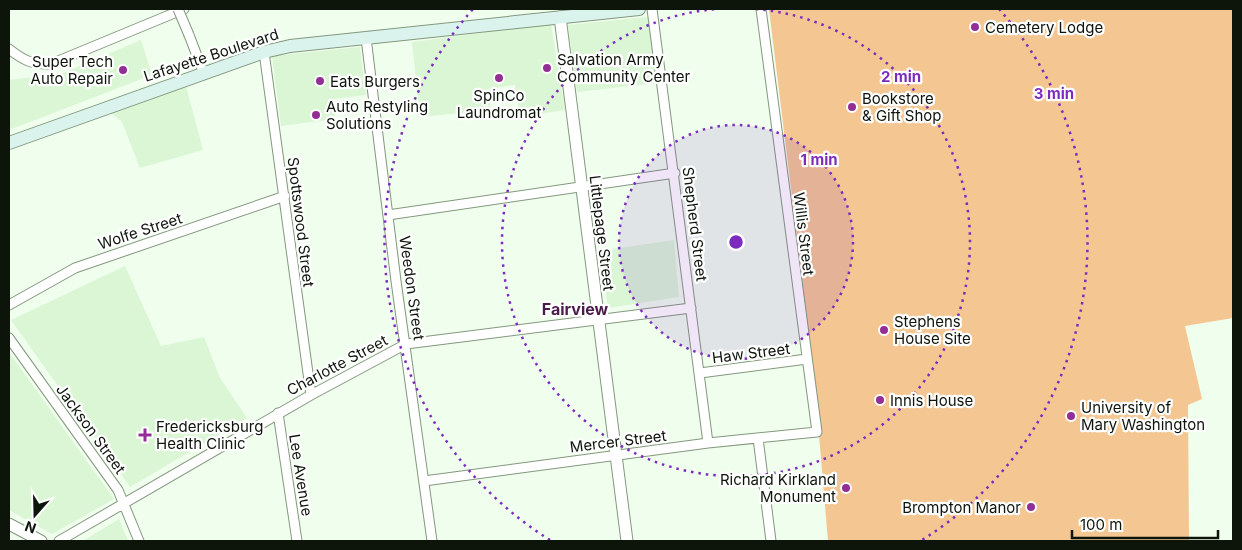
<svg xmlns="http://www.w3.org/2000/svg" width="1242" height="550" viewBox="0 0 1242 550" font-family="Inter,sans-serif">
<style>
.built{fill:#daf6d4}
.green{fill:#f3c692}
.lines{fill:none;stroke-linecap:round;stroke-linejoin:round}
.minor-casing{stroke:#83987e;stroke-width:11}
.tertiary-casing{stroke:#83987e;stroke-width:13}
.secondary-casing{stroke:#83987e;stroke-width:14}
.minor{stroke:#fff;stroke-width:9}
.tertiary{stroke:#fff;stroke-width:11}
.secondary{stroke:#daf4ed;stroke-width:12}
.minor-bridge-casing{stroke:#83987e;stroke-width:11;stroke-linecap:butt}
.minor-bridge{stroke:#fff;stroke-width:9}
.ring{fill:none;stroke:#7b2cbf;stroke-width:2.5;stroke-dasharray:2.5 5}
.poi-dot{fill:#922e94;stroke:#fff;stroke-width:2}
.labels{text-anchor:middle;dominant-baseline:central;stroke-width:4.5;stroke-linejoin:round;paint-order:stroke}
.poi-label{font-size:15px;fill:#0d150b;stroke:#fff;text-anchor:start}
.street-label{font-size:15px;fill:#0d150b;stroke:#fff}
.neighbourhood-label{font-size:16px;font-weight:bold;fill:#4b1b4c;stroke:#fff}
.centre{fill:#7b2cbf;stroke:#fff;stroke-width:2.5}
.ring-label{font-size:15px;text-anchor:middle;font-weight:bold;fill:#7b2cbf;stroke:#fff;stroke-width:4.5;stroke-linejoin:round;paint-order:stroke}
</style>
<rect width="100%" height="100%" fill="#f0feed"/>
<path class="built" d="M 648,17 L 657,83 L 577,92 L 568,25 Z
M 551,24 L 565,110 L 520,117 L 515,85 L 488,89 L 491,110 L 420,117 L 412,42 Z
M 141,40 L 152,75 L 9,130 L 9,80 L 63,73 Z
M 360,47 L 366,95 L 333,99 L 335,119 L 281,126 L 272,56 Z
M 186,86 L 203,150 L 140,168 L 122,122 L 111,113 Z
M 674,240 L 679,297 L 608,308 L 600,251 Z
M 125,266 L 161,346 L 204,337 L 220,378 L 247,418 L 130,487 L 11,320 Z
M 9,352 L 114,499 L 52,534 L 9,510 Z
M 119,519 L 128,541 L 83,541 Z"/>
<path class="green" d="M 769,9 L 1233,9 L 1233,318 L 1185,326 L 1202,399 L 1188,405 L 1189,541 L 828,541 L 814,376 Z"/>
<g class="lines">
<defs>
<path id="minor" d="M 652,9 L 708,443
M 189,35 L 204,74
M 366,38 L 396,281 L 432,541
M 9,49 C 23,60 32,65 51,64 L 184,9
M 264,52 L 311,395
M 388,215 L 675,173
M 9,305 L 75,268 L 285,196
M 9,338 L 118,490 L 139,541
M 700,373 L 807,359
M 278,413 L 297,541
M 758,438 L 771,541
M 424,481 L 708,443 L 817,432 L 761,9
M 59,541 L 311,395 L 406,344 L 691,308"/>
<path id="tertiary" d="M 560,17 L 627,541
M 9,524 L 41,541"/>
<path id="secondary" d="M 9,143 L 264,52 L 290,46 L 639,9"/>
</defs>
<use href="#minor" class="minor-casing"/>
<use href="#tertiary" class="tertiary-casing"/>
<use href="#secondary" class="secondary-casing"/>
<use href="#minor" class="minor"/>
<use href="#tertiary" class="tertiary"/>
<use href="#secondary" class="secondary"/>
<defs>
<path id="minor-bridge" d="M 178,9 L 189,35"/>
</defs>
<use href="#minor-bridge" class="minor-bridge-casing"/>
<use href="#minor-bridge" class="minor-bridge"/>
</g>
<circle cx="736" cy="242" r="117" fill="#7b2cbf" fill-opacity=".12"/>
<g class="ring">
<circle cx="736" cy="242" r="117"/>
<path d="M756 9A234 234 0 1 1 716 9"/>
<path d="M550 540A351 351 0 0 1 473 9M999 9A351 351 0 0 1 922 540"/>
</g>
<g class="poi-dot">
<circle cx="975" cy="27" r="5"/>
<circle cx="547" cy="68" r="5"/>
<circle cx="123" cy="70" r="5"/>
<circle cx="499" cy="78" r="5"/>
<circle cx="320" cy="81" r="5"/>
<circle cx="852" cy="107" r="5"/>
<circle cx="316" cy="115" r="5"/>
<circle cx="884" cy="330" r="5"/>
<circle cx="880" cy="400" r="5"/>
<circle cx="1071" cy="416" r="5"/>
<path d="M142.5 427.5h5v5h5v5h-5v5h-5v-5h-5v-5h5z"/>
<circle cx="846" cy="488" r="5"/>
<circle cx="1031" cy="507" r="5"/>
</g>
<g class="labels">
<g class="poi-label">
<text x="985" y="27">Cemetery Lodge</text>
<text x="557" y="59">Salvation Army<tspan x="557" dy="17">Community Center</tspan></text>
<text x="113" y="61" text-anchor="end">Super Tech<tspan x="113" dy="17">Auto Repair</tspan></text>
<text x="330" y="81">Eats Burgers</text>
<text x="499" y="95" text-anchor="middle">SpinCo<tspan x="499" dy="17">Laundromat</tspan></text>
<text x="862" y="98">Bookstore<tspan x="862" dy="17">&amp; Gift Shop</tspan></text>
<text x="326" y="106">Auto Restyling<tspan x="326" dy="17">Solutions</tspan></text>
<text x="894" y="321">Stephens<tspan x="894" dy="17">House Site</tspan></text>
<text x="890" y="400">Innis House</text>
<text x="1081" y="407">University of<tspan x="1081" dy="17">Mary Washington</tspan></text>
<text x="156" y="426">Fredericksburg<tspan x="156" dy="17">Health Clinic</tspan></text>
<text x="836" y="479" text-anchor="end">Richard Kirkland<tspan x="836" dy="17">Monument</tspan></text>
<text x="1021" y="507" text-anchor="end">Brompton Manor</text>
</g>
<g class="street-label">
<text transform="translate(211 55) rotate(-18)">Lafayette Boulevard</text>
<text transform="translate(301 222) rotate(83)">Spottswood Street</text>
<text transform="translate(695 224) rotate(83)">Shepherd Street</text>
<text transform="translate(140 231) rotate(-18)">Wolfe Street</text>
<text transform="translate(602 233) rotate(83)">Littlepage Street</text>
<text transform="translate(804 234) rotate(83)">Willis Street</text>
<text transform="translate(412 288) rotate(82)">Weedon Street</text>
<text transform="translate(751 353) rotate(-7)">Haw Street</text>
<text transform="translate(337 365) rotate(-28)">Charlotte Street</text>
<text transform="translate(91 429) rotate(54)">Jackson Street</text>
<text transform="translate(618 441) rotate(-7)">Mercer Street</text>
<text transform="translate(301 475) rotate(81)">Lee Avenue</text>
</g>
<g class="neighbourhood-label">
<text x="575" y="309">Fairview</text>
</g>
</g>
<circle cx="736" cy="242" r="8" class="centre"/>
<g class="ring-label">
<text x="901" y="82">2 min</text>
<text x="1054" y="99">3 min</text>
<text x="819" y="165">1 min</text>
</g>
<rect width="1242" height="550" fill="none" stroke="#0d150b" stroke-width="20"/>
<g transform="translate(35 515) rotate(200)" stroke="#ffffff" stroke-width="4" paint-order="stroke">
<path d="M0-4L9 19L0 12L-9 19Z" fill="#0d150b"/>
<text y="-8" font-size="14" font-weight="bold" text-anchor="middle" fill="#0d150b">N</text>
</g>
<path d="M1072 530v8h146v-8" fill="none" stroke="#0d150b" stroke-width="2.5"/>
<text x="1080" y="530" font-size="15" fill="#0d150b" stroke="#ffffff" stroke-width="4" paint-order="stroke">100 m</text>
</svg>
